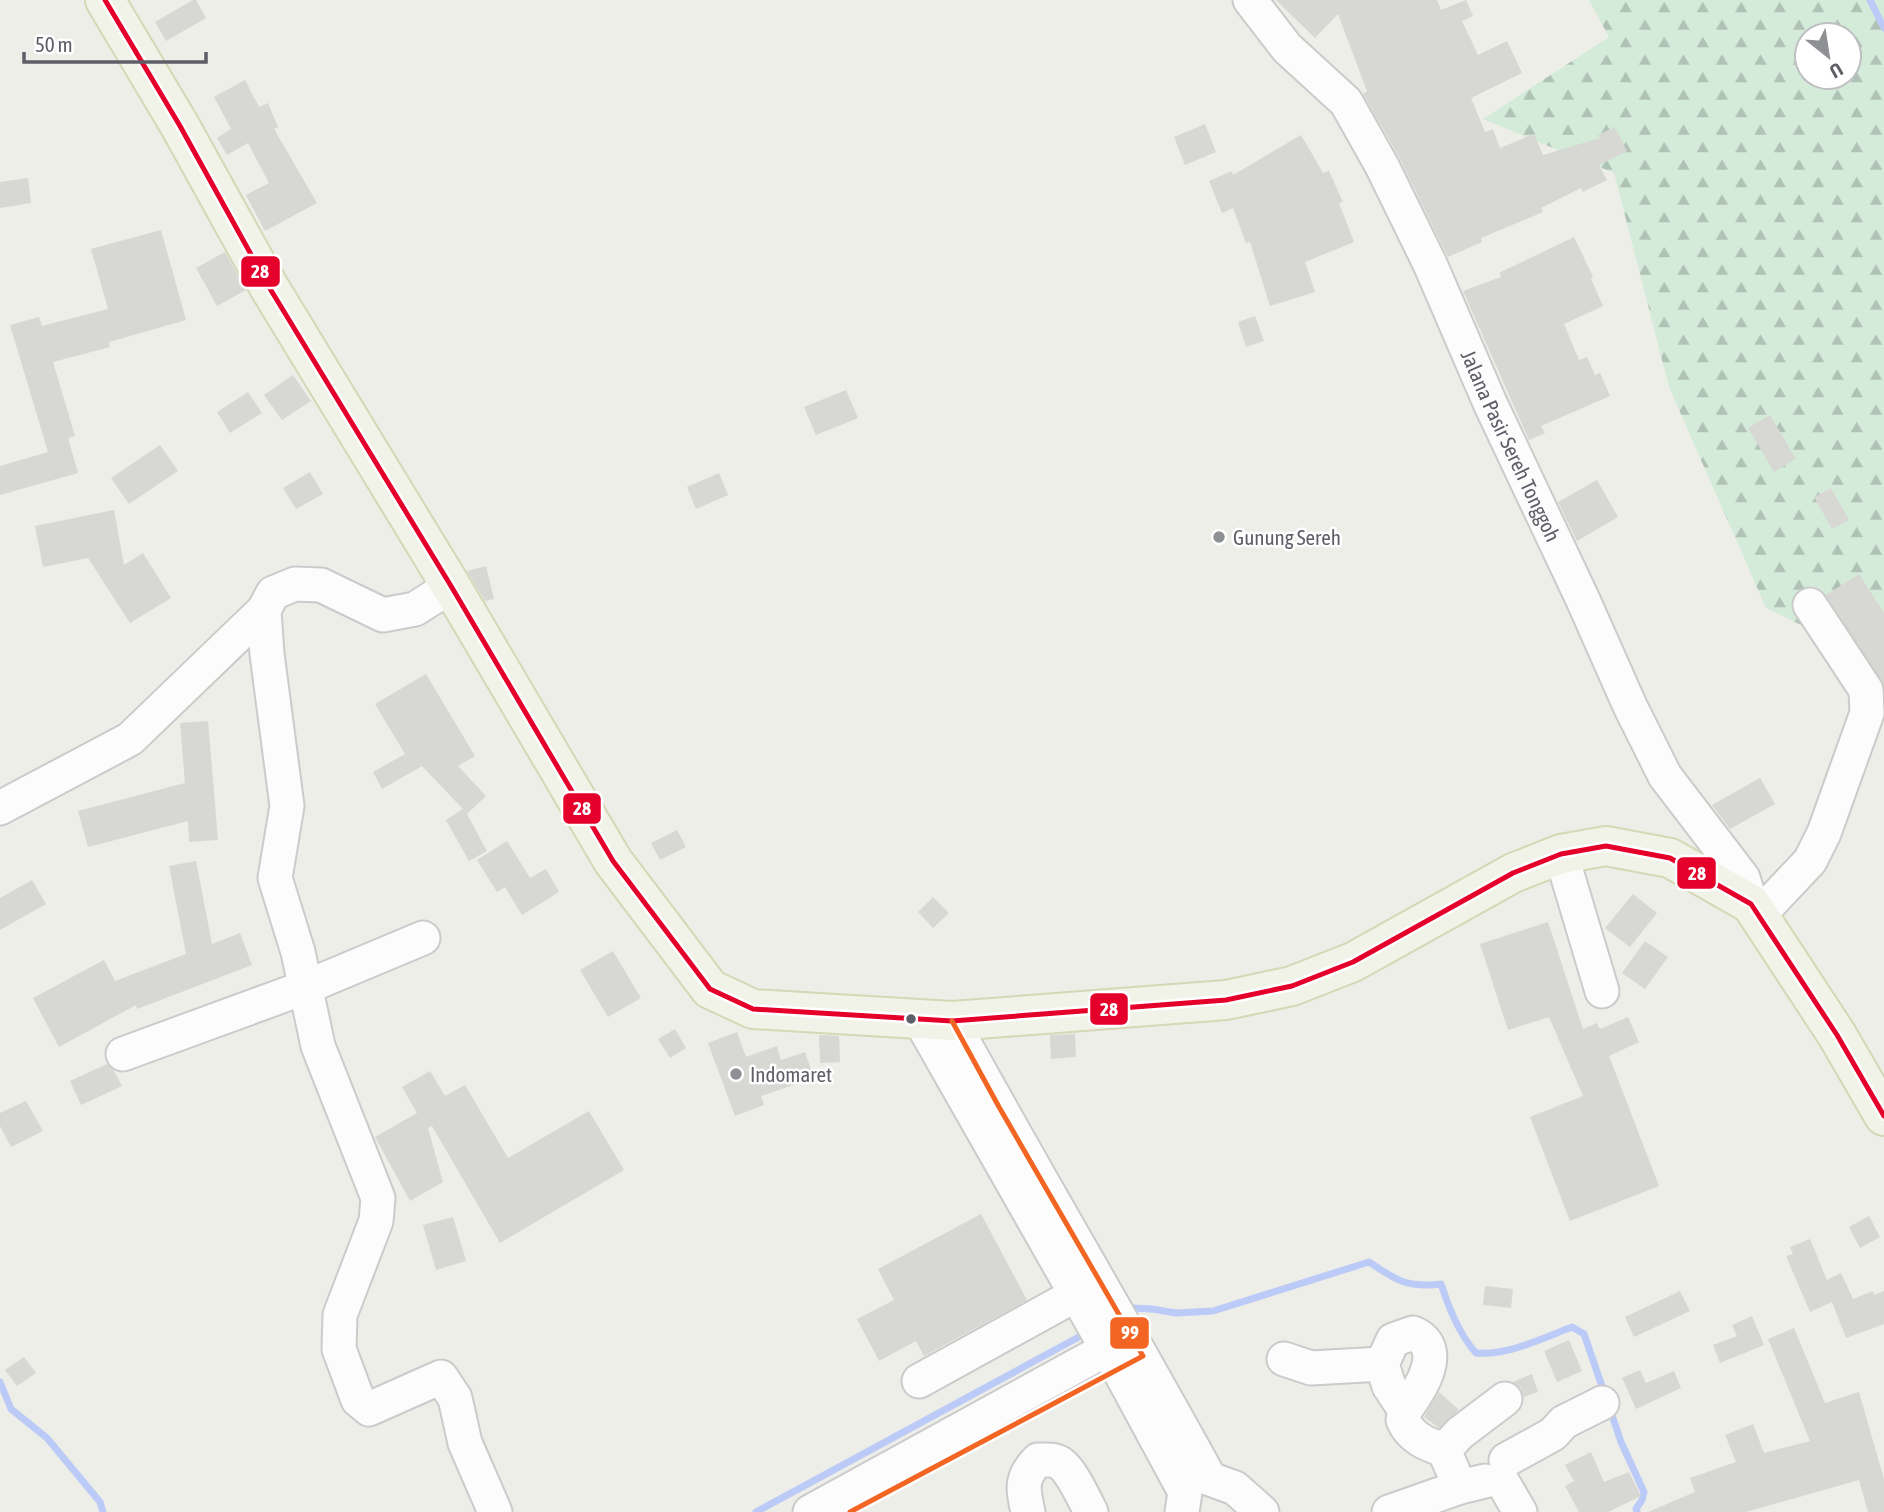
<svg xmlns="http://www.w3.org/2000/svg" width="1884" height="1512" viewBox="0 0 1884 1512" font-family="'Asap Condensed',sans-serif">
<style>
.forest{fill:url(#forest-firs);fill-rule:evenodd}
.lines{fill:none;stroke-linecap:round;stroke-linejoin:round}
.stream{stroke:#bccaf8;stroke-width:7}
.building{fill:#d7d7d3}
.minor-casing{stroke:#cacbca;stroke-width:37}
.major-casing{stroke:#d5d7b5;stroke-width:42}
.minor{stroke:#fcfcfc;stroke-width:33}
.major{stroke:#f1f3e9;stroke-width:38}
.bus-1-casing{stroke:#fff;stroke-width:10}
.bus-2-casing{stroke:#fff;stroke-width:10}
.bus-1{stroke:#e4002b;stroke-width:5}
.bus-2{stroke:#f26522;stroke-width:5}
.poi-dot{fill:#8f9094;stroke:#fff;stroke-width:2.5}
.bus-dot{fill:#5d5e67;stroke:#fff;stroke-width:2.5}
.labels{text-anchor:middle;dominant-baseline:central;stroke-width:5;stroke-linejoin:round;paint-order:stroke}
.street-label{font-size:21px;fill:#5d5e67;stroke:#fff}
.poi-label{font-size:21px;fill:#5d5e67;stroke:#fff;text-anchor:start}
.line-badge{stroke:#fff;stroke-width:2.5}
.badge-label{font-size:19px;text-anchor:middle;font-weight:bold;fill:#fff}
</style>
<defs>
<pattern id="forest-firs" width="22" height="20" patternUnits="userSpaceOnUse" patternTransform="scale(1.75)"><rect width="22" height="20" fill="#d5ebda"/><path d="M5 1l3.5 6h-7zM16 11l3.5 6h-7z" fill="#b0c2b5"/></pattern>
</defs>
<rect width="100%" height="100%" fill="#edeee8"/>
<path class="forest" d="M 1589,0 L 1884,0 L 1884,665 L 1766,608 L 1669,387 L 1614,173 L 1483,119 L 1609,37 ZM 1807,35 L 1849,35 L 1849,77 L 1807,77 Z"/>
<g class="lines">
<path class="stream" d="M 1870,0 L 1884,28
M 1126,1311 L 1132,1308 L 1152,1309 L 1176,1313 L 1213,1311 L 1369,1262 C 1396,1280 1406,1288 1441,1284 C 1449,1308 1459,1334 1476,1353 C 1507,1356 1543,1338 1572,1327 L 1584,1334 L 1605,1395
M 0,1382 L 11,1409 L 47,1438 L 100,1502 L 103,1512
M 1610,1409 L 1621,1442 L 1644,1492 L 1642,1500 L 1636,1509 L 1637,1512
M 756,1512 L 1088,1332"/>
</g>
<path class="building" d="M 193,0 L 196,0 L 206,18 L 166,41 L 155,22 Z
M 1276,0 L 1437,0 L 1441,10 L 1466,0 L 1473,16 L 1462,21 L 1478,55 L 1507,41 L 1522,73 L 1471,98 L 1485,132 L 1493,129 L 1500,148 L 1534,134 L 1543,155 L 1600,138 L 1598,135 L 1615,127 L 1627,151 L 1599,165 L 1607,180 L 1583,192 L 1581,188 L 1541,208 L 1543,212 L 1481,238 L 1482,242 L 1448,257 L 1399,157 L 1363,94 L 1367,91 L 1338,14 L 1315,38 Z
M 245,80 L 259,107 L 268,103 L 278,127 L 274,129 L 317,203 L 265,231 L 246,195 L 269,183 L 248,143 L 227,155 L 217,138 L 231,129 L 214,97 Z
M 1205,124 L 1216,152 L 1185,165 L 1174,137 Z
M 1301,135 L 1323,173 L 1329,171 L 1343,202 L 1339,203 L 1354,242 L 1305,262 L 1315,292 L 1270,306 L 1250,242 L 1246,243 L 1233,208 L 1222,213 L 1209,181 L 1232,171 L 1233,175 Z
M 28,178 L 31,203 L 0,208 L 0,182 Z
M 161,230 L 186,320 L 109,342 L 110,347 L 53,362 L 75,436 L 68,438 L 78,473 L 0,495 L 0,466 L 48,452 L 10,325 L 39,317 L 42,326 L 108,309 L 91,249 Z
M 1574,237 L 1593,277 L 1591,279 L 1603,306 L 1564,324 L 1579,360 L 1587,357 L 1595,375 L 1600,373 L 1610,396 L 1541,426 L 1545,433 L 1529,440 L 1463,291 L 1501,277 L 1499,273 Z
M 225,252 L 246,290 L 217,306 L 196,268 Z
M 1255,316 L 1264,341 L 1246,347 L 1238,322 Z
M 293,375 L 311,401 L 282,420 L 264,395 Z
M 846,390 L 858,418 L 816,435 L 804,407 Z
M 248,392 L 262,413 L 230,433 L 217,412 Z
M 1770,415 L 1796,459 L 1774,472 L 1748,428 Z
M 160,445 L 178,471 L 129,504 L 111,478 Z
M 310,472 L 323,494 L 296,509 L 283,488 Z
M 719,473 L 728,495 L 696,509 L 687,487 Z
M 1597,480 L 1618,517 L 1577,541 L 1558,502 Z
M 1831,488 L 1849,520 L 1832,529 L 1814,497 Z
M 114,510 L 124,565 L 143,553 L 171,598 L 130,623 L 88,558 L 43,567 L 35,526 Z
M 486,566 L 494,599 L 485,601 L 467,571 Z
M 1859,574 L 1884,613 L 1884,685 L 1826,595 Z
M 426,674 L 475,756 L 458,766 L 486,796 L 467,814 L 487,851 L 469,861 L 446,820 L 463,809 L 422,766 L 382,789 L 373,772 L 405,754 L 375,704 Z
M 208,721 L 218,840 L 189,842 L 188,821 L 88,847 L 78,811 L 185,783 L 180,723 Z
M 1760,778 L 1775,804 L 1730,829 L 1712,805 Z
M 677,830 L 686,847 L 660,860 L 651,843 Z
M 507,841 L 530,878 L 546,869 L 559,892 L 522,915 L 505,887 L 497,892 L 477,860 Z
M 196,861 L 212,944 L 240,933 L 252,965 L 137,1009 L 136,1005 L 59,1047 L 33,998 L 104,960 L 115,981 L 186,954 L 169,866 Z
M 32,880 L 46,904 L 0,930 L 0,898 Z
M 1633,894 L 1657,913 L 1630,947 L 1605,928 Z
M 933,897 L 949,913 L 933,928 L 918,912 Z
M 1548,922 L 1583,1029 L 1597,1023 L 1600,1029 L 1628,1017 L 1639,1042 L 1609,1056 L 1659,1186 L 1570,1221 L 1530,1117 L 1583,1096 L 1549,1017 L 1508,1030 L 1480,944 Z
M 1645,941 L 1668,957 L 1645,989 L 1622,973 Z
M 613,951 L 641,998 L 608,1017 L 580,970 Z
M 675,1029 L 686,1048 L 670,1058 L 658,1039 Z
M 737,1032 L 746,1057 L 777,1046 L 781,1060 L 805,1052 L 814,1078 L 761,1096 L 764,1105 L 735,1116 L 708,1043 Z
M 1075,1034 L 1076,1057 L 1051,1059 L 1050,1035 Z
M 819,1035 L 839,1036 L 840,1062 L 820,1063 Z
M 107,1064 L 114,1071 L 122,1086 L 81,1105 L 70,1081 Z
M 430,1071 L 445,1096 L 465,1085 L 508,1158 L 589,1111 L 624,1170 L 500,1243 L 432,1126 L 428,1128 L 443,1182 L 410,1201 L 375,1137 L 417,1113 L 402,1087 Z
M 26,1101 L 43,1131 L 11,1147 L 0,1126 L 0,1113 Z
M 981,1214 L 1027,1300 L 924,1356 L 916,1341 L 879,1361 L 857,1319 L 894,1300 L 878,1269 Z
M 1869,1216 L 1880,1237 L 1860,1248 L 1849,1227 Z
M 453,1217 L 466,1261 L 436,1270 L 423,1225 Z
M 1810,1239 L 1827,1280 L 1841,1273 L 1853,1299 L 1873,1291 L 1874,1295 L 1884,1291 L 1884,1324 L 1846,1338 L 1832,1302 L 1810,1312 L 1786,1256 L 1793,1254 L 1790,1247 Z
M 1485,1286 L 1513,1289 L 1511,1308 L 1483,1305 Z
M 1680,1291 L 1690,1311 L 1634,1337 L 1625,1317 Z
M 1752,1316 L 1764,1345 L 1720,1363 L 1713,1345 L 1737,1336 L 1732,1325 Z
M 1794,1328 L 1825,1403 L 1859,1392 L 1884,1479 L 1884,1512 L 1868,1512 L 1859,1480 L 1746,1512 L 1648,1512 L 1695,1492 L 1690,1478 L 1736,1462 L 1725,1435 L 1753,1424 L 1764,1453 L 1810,1441 L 1768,1339 Z
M 1569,1340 L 1582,1371 L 1557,1382 L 1544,1351 Z
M 24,1357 L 36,1373 L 17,1386 L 5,1370 Z
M 1640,1370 L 1646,1383 L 1674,1371 L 1681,1388 L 1636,1409 L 1622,1378 Z
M 1532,1374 L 1538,1392 L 1524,1397 L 1521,1388 L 1513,1382 Z
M 1439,1392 L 1459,1410 L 1439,1428 L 1424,1417 Z
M 1591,1452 L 1604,1482 L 1629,1472 L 1641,1496 L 1608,1512 L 1579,1512 L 1565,1486 L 1574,1481 L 1565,1465 Z"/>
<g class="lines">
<defs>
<g id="minor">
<path id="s1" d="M 1250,0 L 1287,48 L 1346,102 L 1382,166 L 1430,264 L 1490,403 L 1583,600 L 1630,706 L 1665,776 L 1743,878 L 1751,904"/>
<path d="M 451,586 L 415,609 L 383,615 L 321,585 L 295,584 L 273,593 L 264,610 L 267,654 L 287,806 L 275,878 L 298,952 L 318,1046 L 378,1198 L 376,1221 L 340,1315 L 339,1349 L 358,1400 L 369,1409 L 441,1377 L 455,1398 L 465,1443 L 495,1512"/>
<path d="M 0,808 L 130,739 L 264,610"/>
<path d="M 1561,854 L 1602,991"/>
<path d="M 1759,915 L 1810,861 L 1824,833 L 1867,713 L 1866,690 L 1810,605"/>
<path d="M 920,1020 L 1118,1368 L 1185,1492 L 1182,1512"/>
<path d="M 952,1021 C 1036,1175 1126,1325 1210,1479 L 1235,1488 L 1262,1512"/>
<path d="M 123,1054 L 306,987 L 423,938"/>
<path d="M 1413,1333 C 1448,1348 1420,1390 1405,1410 L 1389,1386 L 1382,1364 L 1393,1340 Z"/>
<path d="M 1284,1359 L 1311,1368 L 1382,1364"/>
<path d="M 919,1381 L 1077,1294"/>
<path d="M 1405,1410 L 1403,1420 C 1411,1438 1426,1444 1444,1450"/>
<path d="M 1506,1460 L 1553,1434 L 1564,1422 L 1602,1403"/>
<path d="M 1502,1481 L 1520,1512"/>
<path d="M 1460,1487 L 1444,1450 L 1460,1433 L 1505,1399"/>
<path d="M 810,1512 L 1127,1338"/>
<path d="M 1028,1512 C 1023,1489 1020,1478 1038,1460 C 1045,1460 1054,1459 1060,1463 C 1072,1471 1084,1499 1091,1512"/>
<path d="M 1389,1512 L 1460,1487 L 1485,1481"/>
</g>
<path id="major" d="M 105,0 L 180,126 L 269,287 L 451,586 L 613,861 L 710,989 L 753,1009 L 952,1021 L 1226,1000 L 1292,986 L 1353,962 L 1513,873 L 1561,854 L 1606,846 L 1670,858 L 1751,904 L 1837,1035 L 1884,1116"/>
</defs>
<use href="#minor" class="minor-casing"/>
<use href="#major" class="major-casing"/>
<use href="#minor" class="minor"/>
<use href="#major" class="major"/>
<defs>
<path id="bus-1" d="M 105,0 L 180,126 L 269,287 L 451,586 L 613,861 L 710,989 L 753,1009 L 952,1021 L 1226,1000 L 1292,986 L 1353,962 L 1513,873 L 1561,854 L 1606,846 L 1670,858 L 1751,904 L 1837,1035 L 1884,1116"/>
<path id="bus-2" d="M 850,1512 L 1143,1356 L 999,1107 L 952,1021"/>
</defs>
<use href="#bus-1" class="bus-1-casing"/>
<use href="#bus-2" class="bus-2-casing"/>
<use href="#bus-1" class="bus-1"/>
<use href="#bus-2" class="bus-2"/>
</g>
<g class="poi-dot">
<circle cx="1219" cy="537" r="7"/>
<circle cx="736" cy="1074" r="7"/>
</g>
<circle class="bus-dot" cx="911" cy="1019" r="6"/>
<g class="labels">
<g class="street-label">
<text stroke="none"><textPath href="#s1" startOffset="522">Jalana Pasir Sereh Tonggoh</textPath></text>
</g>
<g class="poi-label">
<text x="1233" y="537">Gunung Sereh</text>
<text x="750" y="1074">Indomaret</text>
</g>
</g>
<g class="line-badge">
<rect x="240" y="255" width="41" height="33" rx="7" fill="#e4002b"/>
<rect x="562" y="792" width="40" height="33" rx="7" fill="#e4002b"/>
<rect x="1676" y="856" width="41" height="34" rx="7" fill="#e4002b"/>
<rect x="1089" y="992" width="40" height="34" rx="7" fill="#e4002b"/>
<rect x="1109" y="1316" width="41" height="34" rx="7" fill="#f26522"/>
</g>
<g class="badge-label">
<text x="260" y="278">28</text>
<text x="582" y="815">28</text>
<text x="1697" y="880">28</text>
<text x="1109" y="1016">28</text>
<text x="1130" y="1339">99</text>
</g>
<g transform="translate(1828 56) rotate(150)"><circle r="33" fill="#ffffff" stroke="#bebfc2" stroke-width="2"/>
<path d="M0-5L12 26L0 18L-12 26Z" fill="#8f9094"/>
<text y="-10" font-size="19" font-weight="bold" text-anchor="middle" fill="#5d5e67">U</text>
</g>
<path d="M24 52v10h182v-10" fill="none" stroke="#5d5e67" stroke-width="3.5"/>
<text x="35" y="52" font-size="21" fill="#5d5e67" stroke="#ffffff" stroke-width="5" paint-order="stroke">50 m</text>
</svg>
